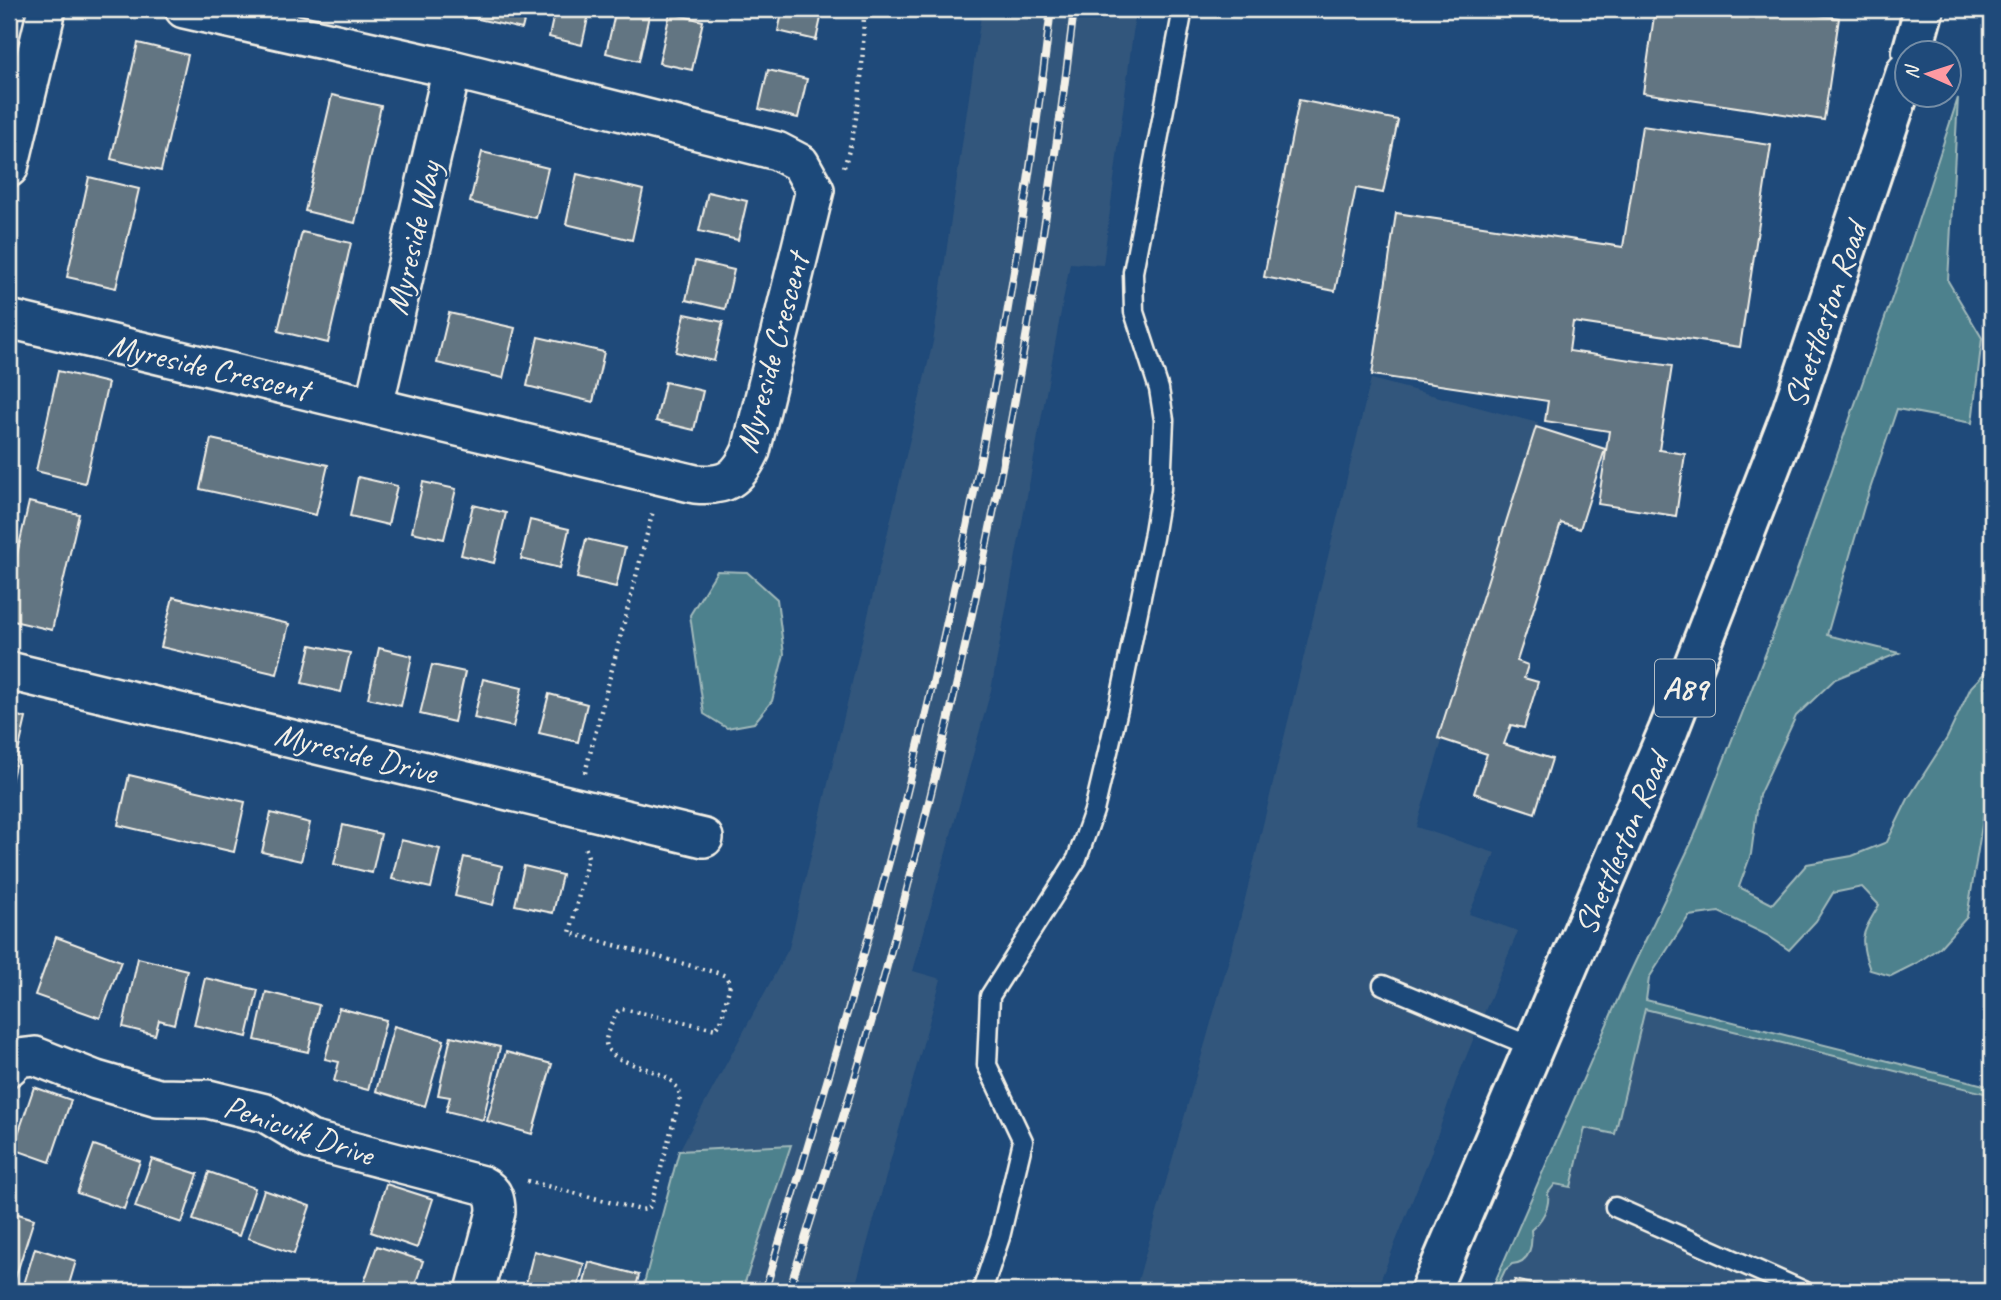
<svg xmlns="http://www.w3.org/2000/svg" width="2001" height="1300" viewBox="0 0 2001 1300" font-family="Caveat,sans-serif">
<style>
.built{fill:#33577c}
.green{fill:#4e818d;stroke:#a1b9ba;stroke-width:2}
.building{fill:#627482;stroke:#f4f1e8;stroke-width:2}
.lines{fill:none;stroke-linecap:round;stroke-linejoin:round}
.lane-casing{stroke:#f4f1e8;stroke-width:23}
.street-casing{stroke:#f4f1e8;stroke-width:42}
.primary-casing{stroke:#f4f1e8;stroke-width:44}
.path{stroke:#f4f1e8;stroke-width:4.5;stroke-dasharray:2 5;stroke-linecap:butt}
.lane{stroke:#1f4a7a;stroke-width:18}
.street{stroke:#1f4a7a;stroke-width:37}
.primary{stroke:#1f4a7a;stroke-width:38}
.rail-casing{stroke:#f4f1e8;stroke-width:8}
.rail{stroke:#1f4a7a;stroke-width:5;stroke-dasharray:16;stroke-linecap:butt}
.labels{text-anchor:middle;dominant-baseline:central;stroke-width:5;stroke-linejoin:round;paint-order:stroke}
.shield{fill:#1f4a7a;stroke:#b4bfc7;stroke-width:2}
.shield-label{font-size:32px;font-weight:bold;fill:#f4f1e8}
.street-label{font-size:33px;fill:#f4f1e8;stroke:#1f4a7a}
</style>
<rect width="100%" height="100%" fill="#1f4a7a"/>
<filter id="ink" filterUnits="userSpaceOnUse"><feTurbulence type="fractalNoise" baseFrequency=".0143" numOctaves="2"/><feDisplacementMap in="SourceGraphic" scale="14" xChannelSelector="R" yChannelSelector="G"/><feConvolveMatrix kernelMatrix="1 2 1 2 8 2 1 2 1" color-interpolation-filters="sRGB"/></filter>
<g filter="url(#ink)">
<path class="built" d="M 982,9 L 1136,9 L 1103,265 L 1070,263 L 991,690 L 913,971 L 941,979 L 854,1291 L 642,1291 L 679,1151 L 789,948 L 933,342 Z
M 1371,379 L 1538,423 L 1416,827 L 1495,853 L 1469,914 L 1518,931 L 1456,1081 L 1430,1156 L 1376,1291 L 1135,1291 L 1239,924 Z
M 1620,994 L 1992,1087 L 1992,1291 L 1491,1291 Z"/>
<path class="green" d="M 1958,98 L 1948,281 L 1982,338 L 1972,423 L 1897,409 L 1864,507 L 1827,635 L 1899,653 L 1835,679 L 1796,716 L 1759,795 L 1751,854 L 1739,887 L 1772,904 L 1807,864 L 1852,856 L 1887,842 L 1908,799 L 1947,738 L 1971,687 L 1992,665 L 1992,801 L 1984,813 L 1967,917 L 1940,947 L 1917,963 L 1891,976 L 1870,970 C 1858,937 1862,934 1879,905 L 1862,887 L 1833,893 L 1816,921 L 1789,950 L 1767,935 L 1719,912 L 1689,916 L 1649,978 L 1646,1000 L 1992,1087 L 1992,1095 L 1645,1009 L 1615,1134 L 1585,1128 L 1571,1187 L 1555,1184 L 1548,1193 C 1550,1208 1542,1220 1531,1230 C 1533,1245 1530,1263 1512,1264 L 1505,1270 L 1495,1291 L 1491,1291 L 1620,994 L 1694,837 L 1788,596 L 1907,255 Z
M 717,571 L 747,572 L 777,599 L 784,654 L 772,701 L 754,723 L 727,728 L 704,714 L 690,615 Z
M 791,1145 L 742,1291 L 642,1291 L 679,1151 Z"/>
<path class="building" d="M 457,9 L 527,9 L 522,29 L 456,14 Z
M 555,9 L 590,9 L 582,45 L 549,37 Z
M 616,9 L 650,11 L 639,61 L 606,53 Z
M 783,9 L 823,9 L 816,40 L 778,31 Z
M 1655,9 L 1777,9 L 1839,18 L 1824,120 L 1643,93 Z
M 670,13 L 703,21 L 692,70 L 659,63 Z
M 138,43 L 188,55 L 161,171 L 111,159 Z
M 768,70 L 807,79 L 798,118 L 759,109 Z
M 332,95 L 381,106 L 355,223 L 305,211 Z
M 1299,100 L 1398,120 L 1383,193 L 1356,188 L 1335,291 L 1264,277 Z
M 1642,126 L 1771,145 L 1740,347 L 1573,322 L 1569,351 L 1672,366 L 1659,450 L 1685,454 L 1676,516 L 1598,504 L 1609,431 L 1545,421 L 1548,401 L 1372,375 L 1396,213 L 1623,247 Z
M 482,152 L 548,168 L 536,218 L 470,202 Z
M 577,174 L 643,190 L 632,240 L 566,224 Z
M 89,177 L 139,189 L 116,288 L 67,277 Z
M 708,192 L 747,201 L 738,240 L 699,231 Z
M 302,232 L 351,243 L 328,343 L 278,331 Z
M 695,261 L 734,270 L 725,309 L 686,300 Z
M 449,313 L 515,328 L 503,378 L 437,363 Z
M 685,314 L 723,322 L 714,361 L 676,352 Z
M 538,337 L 604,352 L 593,402 L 527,386 Z
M 58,371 L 108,383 L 85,483 L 36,471 Z
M 665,382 L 703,391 L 694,430 L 656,421 Z
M 1536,427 L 1605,449 L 1580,529 L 1561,523 L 1517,661 L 1528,665 L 1524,678 L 1538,682 L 1524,728 L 1511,725 L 1504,744 L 1552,759 L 1535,813 L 1474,793 L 1487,754 L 1438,738 Z
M 211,439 L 328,465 L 316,515 L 200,489 Z
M 358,477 L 397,486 L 388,525 L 350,516 Z
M 423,482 L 456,489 L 444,539 L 412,532 Z
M 29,502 L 79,514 L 52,630 L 9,620 L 9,589 Z
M 473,505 L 506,513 L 494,563 L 461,555 Z
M 530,520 L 569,529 L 560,568 L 521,559 Z
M 586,539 L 625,548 L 616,587 L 577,578 Z
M 173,597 L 289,624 L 277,674 L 161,647 Z
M 311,645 L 350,653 L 341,692 L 302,683 Z
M 379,648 L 412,656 L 401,706 L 368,698 Z
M 432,665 L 465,672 L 454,722 L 420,714 Z
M 483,679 L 522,688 L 513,727 L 474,718 Z
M 549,694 L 587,704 L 578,742 L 539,733 Z
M 9,714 L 26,718 L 9,791 Z
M 129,775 L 245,802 L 234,852 L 118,825 Z
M 271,813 L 310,823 L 301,861 L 262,852 Z
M 343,825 L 381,834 L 372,873 L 334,864 Z
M 401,840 L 440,849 L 431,888 L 392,879 Z
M 464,857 L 502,866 L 493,905 L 455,896 Z
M 524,866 L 562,875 L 553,913 L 515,905 Z
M 56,937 L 121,961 L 100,1018 L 35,995 Z
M 138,958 L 187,970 L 174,1024 L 159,1020 L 155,1035 L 123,1027 Z
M 205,978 L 258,990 L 247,1037 L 194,1025 Z
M 266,992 L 319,1005 L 308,1052 L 255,1040 Z
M 339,1008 L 386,1020 L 368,1090 L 334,1081 L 339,1062 L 325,1059 Z
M 394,1026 L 444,1040 L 425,1106 L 376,1091 Z
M 451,1036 L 500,1047 L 483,1120 L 446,1111 L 450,1097 L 438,1095 Z
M 506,1052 L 552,1064 L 532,1134 L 487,1121 Z
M 34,1087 L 71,1100 L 50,1162 L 13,1149 Z
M 94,1145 L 140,1161 L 124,1209 L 77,1193 Z
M 152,1159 L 198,1174 L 182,1223 L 135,1207 Z
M 209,1172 L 255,1188 L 239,1236 L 193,1220 Z
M 386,1184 L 433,1199 L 417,1248 L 371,1232 Z
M 264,1190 L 310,1206 L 294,1254 L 248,1238 Z
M 9,1211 L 34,1219 L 14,1282 L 9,1280 Z
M 377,1246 L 423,1261 L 413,1291 L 361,1291 Z
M 35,1248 L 76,1261 L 67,1291 L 22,1291 Z
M 534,1251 L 584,1264 L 577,1291 L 524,1291 Z
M 589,1262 L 639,1275 L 635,1291 L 582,1291 Z
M 1515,1280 L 1563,1291 L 1510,1291 Z"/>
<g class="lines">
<defs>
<path id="lane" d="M 1383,985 L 1535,1048
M 1615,1207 L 1804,1291
M 982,1291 L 1000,1237 L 1023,1141 L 987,1065 L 990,996 L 1077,859 L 1094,811 L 1119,705 L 1153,538 L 1161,489 L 1164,420 L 1159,389 L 1134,312 L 1133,272 L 1183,9"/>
<path id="street" d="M 9,168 L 47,9
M 9,319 L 695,484 C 726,487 738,479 751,451 L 815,190 L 800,163 L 777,151 L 452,69 L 184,9
M 374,406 L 452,69
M 9,671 L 704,838
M 9,1067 L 18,1058 L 35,1056 L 96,1080 L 158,1098 L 208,1099 L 265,1113 L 310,1140 L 482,1185 C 494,1191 496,1200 496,1212 L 475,1291"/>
<path id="primary" d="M 1912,52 L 1924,9
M 1430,1291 L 1669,729 L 1791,414 L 1906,72"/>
</defs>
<use href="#lane" class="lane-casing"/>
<use href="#street" class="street-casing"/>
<use href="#primary" class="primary-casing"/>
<path class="path" d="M 844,167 C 861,115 863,62 864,9
M 585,773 L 653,511
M 527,1181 L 641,1210 L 648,1209 L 651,1205 L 680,1098 C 679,1064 607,1070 606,1042 C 606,1032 614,1019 618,1011 L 622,1009 L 716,1029 L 721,1022 L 730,984 L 726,976 L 721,974 L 570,933 L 588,857 L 585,846
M 1604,1291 L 1605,1291"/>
<use href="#lane" class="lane"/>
<use href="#street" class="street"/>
<use href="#primary" class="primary"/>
<defs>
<path id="rail" d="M 765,1291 C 812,1131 862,970 903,808 C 969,545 1019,278 1051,9
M 789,1291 C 822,1182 859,1072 888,962 C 971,651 1036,329 1074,9"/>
</defs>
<use href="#rail" class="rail-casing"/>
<use href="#rail" class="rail"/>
</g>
</g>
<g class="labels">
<rect class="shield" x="1655" y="659.5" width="60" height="57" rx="5"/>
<g class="shield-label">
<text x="1685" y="688">A89</text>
</g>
<g class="street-label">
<text transform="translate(413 238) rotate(-77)">Myreside Way</text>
<text transform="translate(1825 315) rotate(-71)">Shettleston Road</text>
<text transform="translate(772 353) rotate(-75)">Myreside Crescent</text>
<text transform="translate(209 367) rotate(13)">Myreside Crescent</text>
<text transform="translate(356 753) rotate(14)">Myreside Drive</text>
<text transform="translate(1621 844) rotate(-67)">Shettleston Road</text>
<text transform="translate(299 1130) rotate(19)">Penicuik Drive</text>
</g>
</g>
<rect width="2001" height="1300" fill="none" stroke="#1f4a7a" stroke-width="35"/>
<rect x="18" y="18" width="1966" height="1265" fill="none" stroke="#f4f1e8" stroke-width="2.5" filter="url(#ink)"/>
<g transform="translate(1928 74) rotate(273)"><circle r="33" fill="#1f4a7a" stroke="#748da6" stroke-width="2"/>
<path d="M0-5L12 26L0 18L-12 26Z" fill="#ff9aa2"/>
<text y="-10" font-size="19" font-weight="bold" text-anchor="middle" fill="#f4f1e8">N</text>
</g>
</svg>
